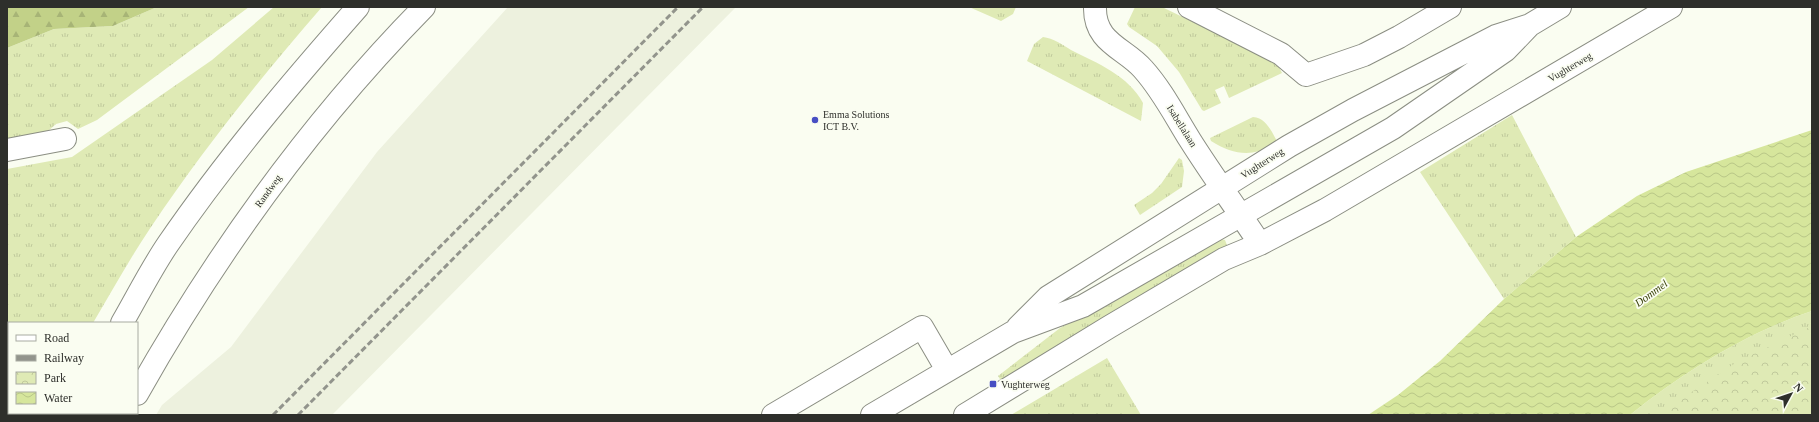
<svg xmlns="http://www.w3.org/2000/svg" width="1819" height="422" viewBox="0 0 1819 422" font-family="'Times New Roman',serif">
<style>
.built{fill:#edf1de}
.grass{fill:url(#grass-tufts)}
.forest{fill:url(#forest-firs)}
.park{fill:url(#park-crowns)}
.water{fill:url(#water-waves)}
.lines{fill:none;stroke-linecap:round;stroke-linejoin:round}
.minor-casing{stroke:#8b8e83;stroke-width:24}
.secondary-casing{stroke:#8b8e83;stroke-width:24}
.primary-casing{stroke:#8b8e83;stroke-width:24}
.minor{stroke:#fff;stroke-width:22}
.secondary{stroke:#fff;stroke-width:22}
.primary{stroke:#fff;stroke-width:22}
.rail{stroke:#92948c;stroke-width:3;stroke-dasharray:6 3;stroke-linecap:butt}
.poi-dot{fill:#474ec3;stroke:#fafdf1;stroke-width:1.5}
.labels{text-anchor:middle;dominant-baseline:central;stroke-width:3.5;stroke-linejoin:round;paint-order:stroke}
.street-label{font-size:10px;fill:#2e2f2b;stroke:#fafdf1}
.poi-label{font-size:10px;fill:#2e2f2b;stroke:#fafdf1;text-anchor:start}
.water-label{font-size:11px;font-style:italic;fill:#384008;stroke:#fafdf1}
</style>
<defs>
<pattern id="grass-tufts" width="24" height="20" patternUnits="userSpaceOnUse"><rect width="24" height="20" fill="#dfeab5"/><path d="M3 7l-1-3M5 7V3M7 7l1-3M15 17l-1-3M17 17v-4M19 17l1-3" fill="none" stroke="#c0c99c"/></pattern>
<pattern id="forest-firs" width="22" height="20" patternUnits="userSpaceOnUse"><rect width="22" height="20" fill="#c2d188"/><path d="M5 1l3.5 6h-7zM16 11l3.5 6h-7z" fill="#a7b476"/></pattern>
<pattern id="park-crowns" width="20" height="18" patternUnits="userSpaceOnUse"><rect width="20" height="18" fill="#dfeab5"/><path d="M2 6a3 3 0 1 1 6 0M12 15a3 3 0 1 1 6 0" fill="none" stroke="#c0c99c"/></pattern>
<pattern id="water-waves" width="16" height="10" patternUnits="userSpaceOnUse"><rect width="16" height="10" fill="#d6e69c"/><path d="M0 5q4-4 8 0t8 0" fill="none" stroke="#b8c687"/></pattern>
</defs>
<rect width="100%" height="100%" fill="#fafdf1"/>
<path class="built" d="M 508,7 L 736,7 L 332,415 L 156,415 L 162,405 L 231,347 L 377,152 Z"/>
<path class="grass" d="M 157,7 L 249,7 L 97,120 L 78,129 L 67,121 L 56,124 L 47,132 L 7,141 L 7,48 L 54,29 L 113,26 Z
M 274,7 L 322,7 C 261,77 203,150 151,227 C 130,258 112,291 93,323 L 9,323 L 9,413 L 47,413 L 46,415 L 7,415 L 7,169 L 72,157 L 212,60 Z
M 969,7 L 1016,7 L 1013,14 L 1001,21 Z
M 1135,7 L 1162,7 L 1277,63 L 1282,73 L 1229,98 L 1224,86 L 1215,90 L 1221,103 L 1204,111 L 1202,110 L 1179,72 L 1157,46 L 1129,27 L 1127,24 Z
M 1043,37 C 1053,38 1063,45 1071,50 C 1097,63 1129,76 1143,103 L 1141,121 L 1027,61 L 1034,44 Z
M 1512,115 L 1576,237 L 1504,299 L 1420,172 Z
M 1253,117 C 1267,118 1272,133 1278,143 C 1254,157 1235,156 1211,141 L 1210,138 Z
M 1179,158 L 1182,160 L 1184,171 L 1182,187 L 1140,215 L 1134,205 L 1152,193 L 1161,184 Z
M 1219,239 L 1225,240 L 1228,248 L 1003,384 L 998,376 L 1060,328 Z
M 1812,311 L 1812,415 L 1630,415 C 1684,372 1746,333 1812,311 Z
M 1107,358 L 1141,415 L 1011,415 Z"/>
<path class="forest" d="M 7,7 L 157,7 L 113,26 L 54,29 L 7,48 Z"/>
<path class="park" d="M 1812,326 L 1812,415 L 1657,415 L 1737,362 Z"/>
<path class="water" d="M 1812,130 L 1812,311 C 1746,333 1684,372 1630,415 L 1368,415 L 1398,395 L 1440,361 L 1504,299 L 1576,237 L 1637,196 L 1686,172 Z"/>
<g class="lines">
<defs>
<path id="minor" d="M 1095,7 C 1094,43 1125,48 1143,69 C 1162,90 1175,116 1190,140 C 1212,175 1237,209 1260,244
M 1189,7 L 1281,54 L 1306,75 L 1364,55 L 1399,37 L 1450,7
M 7,150 L 65,139
M 773,415 L 922,327 L 947,370
M 965,415 L 1109,327 L 1224,259 L 1260,244 L 1325,210 L 1671,7"/>
<path id="secondary" d="M 1018,327 L 1048,297 L 1289,146 L 1353,110 L 1496,36 L 1530,25 L 1560,7
M 872,415 L 1013,332 L 1083,306 L 1393,128 L 1506,50 L 1530,25"/>
<path id="primary" d="M 122,323 C 137,297 151,269 168,244 C 225,161 291,83 358,7
M 137,394 C 216,254 311,122 424,7
M 70,415 L 71,413
M 125,415 L 126,413"/>
</defs>
<use href="#minor" class="minor-casing"/>
<use href="#secondary" class="secondary-casing"/>
<use href="#primary" class="primary-casing"/>
<use href="#minor" class="minor"/>
<use href="#secondary" class="secondary"/>
<use href="#primary" class="primary"/>
<path class="rail" d="M 273,415 L 678,7
M 298,415 L 703,7"/>
</g>
<g class="poi-dot">
<circle cx="815" cy="120" r="4"/>
<rect x="989" y="380" width="8" height="8" rx="2"/>
</g>
<g class="labels">
<g class="street-label">
<text transform="translate(1570 67) rotate(-30)">Vughterweg</text>
<text transform="translate(1182 126) rotate(58)">Isabellalaan</text>
<text transform="translate(1262 163) rotate(-32)">Vughterweg</text>
<text transform="translate(268 191) rotate(-54)">Randweg</text>
</g>
<g class="poi-label">
<text x="823" y="114">Emma Solutions<tspan x="823" dy="12">ICT B.V.</tspan></text>
<text x="1001" y="384">Vughterweg</text>
</g>
<g class="water-label">
<text transform="translate(1651 293) rotate(-36)">Dommel</text>
</g>
</g>
<rect width="1819" height="422" fill="none" stroke="#2e2f2b" stroke-width="16"/>
<rect x="8" y="322" width="130" height="92" fill="#fafdf1" stroke="#a8aba2"/>
<rect x="16" y="335" width="20" height="6" fill="#ffffff" stroke="#a8aba2"/>
<text x="44" y="342" font-size="12" fill="#2e2f2b">Road</text>
<rect x="16" y="355" width="20" height="6" fill="#92948c" stroke="#a8aba2"/>
<text x="44" y="362" font-size="12" fill="#2e2f2b">Railway</text>
<rect x="16" y="372" width="20" height="12" fill="url(#park-crowns)" stroke="#a8aba2"/>
<text x="44" y="382" font-size="12" fill="#2e2f2b">Park</text>
<rect x="16" y="392" width="20" height="12" fill="url(#water-waves)" stroke="#a8aba2"/>
<text x="44" y="402" font-size="12" fill="#2e2f2b">Water</text>
<g transform="translate(1791 394) rotate(50)" stroke="#fafdf1" stroke-width="3" paint-order="stroke">
<path d="M0-3L7 15L0 10L-7 15Z" fill="#2e2f2b"/>
<text y="-6" font-size="11" font-weight="bold" text-anchor="middle" fill="#2e2f2b">N</text>
</g>
</svg>
